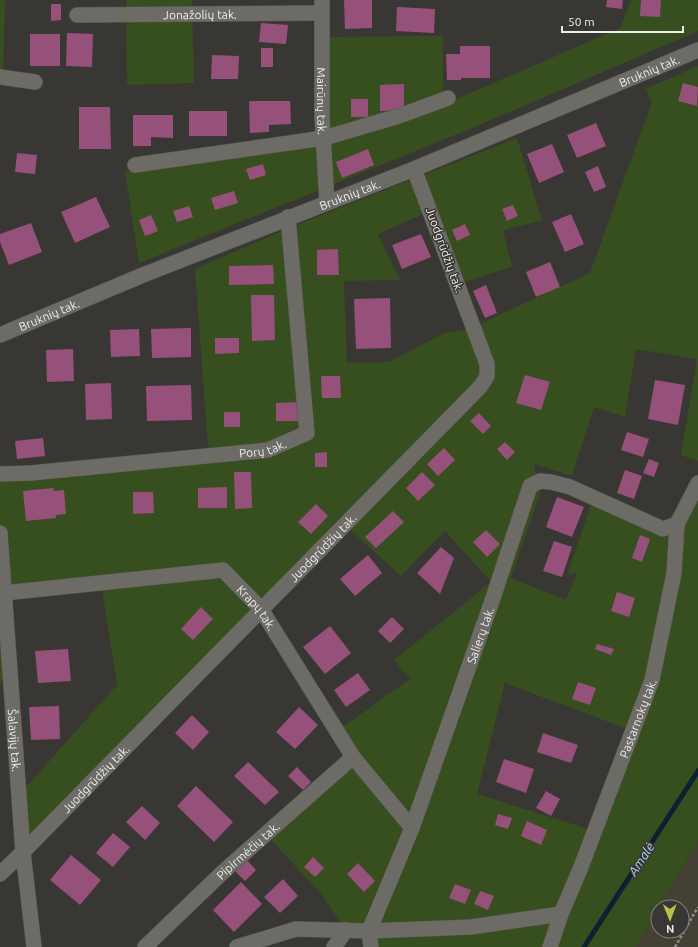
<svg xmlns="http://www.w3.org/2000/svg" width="698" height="947" viewBox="0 0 698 947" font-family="Ubuntu,sans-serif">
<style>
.built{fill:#454036}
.green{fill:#374e1f;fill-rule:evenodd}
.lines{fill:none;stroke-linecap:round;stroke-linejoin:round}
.stream{stroke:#0a2131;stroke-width:5}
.building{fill:#96517b}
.minor-casing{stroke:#575551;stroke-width:16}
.path{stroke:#8f8d8a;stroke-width:2.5;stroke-dasharray:3 2;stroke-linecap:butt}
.minor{stroke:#6d6b66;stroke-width:15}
.labels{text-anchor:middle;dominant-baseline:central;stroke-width:3;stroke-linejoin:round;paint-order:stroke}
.street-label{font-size:12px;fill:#efedeb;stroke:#393733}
.water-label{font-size:13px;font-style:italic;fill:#afd3ef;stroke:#393733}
</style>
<rect width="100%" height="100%" fill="#393733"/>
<path class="built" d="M 698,841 L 698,947 L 636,947 L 658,909 L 658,931 L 682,931 L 682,907 L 659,907 Z"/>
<path class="green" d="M 0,0 L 5,0 L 3,78 L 0,77 Z
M 126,0 L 192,0 L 194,83 L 127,85 Z
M 631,0 L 698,0 L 698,31 L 477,126 L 139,263 L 125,171 L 326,144 L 324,37 L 443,36 L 443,105 L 620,28 Z
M 698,66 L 698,461 L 681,455 L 697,359 L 636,349 L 625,417 L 594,407 L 572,476 L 534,464 L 540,493 L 511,578 L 566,600 L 577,573 L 567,575 L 592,502 L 676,538 L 698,483 L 698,841 L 659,907 L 658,907 L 636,947 L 371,947 L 369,931 L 346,930 L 321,894 L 266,834 L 353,757 L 337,731 L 410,679 L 394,660 L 491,582 L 445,531 L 401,576 L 345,525 L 23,852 L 19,795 L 117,685 L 101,583 L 4,593 L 10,677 L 0,682 L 0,474 L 57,470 L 56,462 L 208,448 L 195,269 L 289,228 L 517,138 L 542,221 L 503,230 L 512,267 L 457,284 L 430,211 L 378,234 L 400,280 L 344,281 L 347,363 L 389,362 L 444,333 L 463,330 L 477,325 L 590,273 L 652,102 L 645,89 ZM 505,683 L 633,731 L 595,831 L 477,794 Z"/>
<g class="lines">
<path class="stream" d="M 584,947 L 698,771"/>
</g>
<path class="building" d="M 344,0 L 372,0 L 372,28 L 345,29 Z
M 607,0 L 623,0 L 622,9 L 606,7 Z
M 641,0 L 661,0 L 660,17 L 640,16 Z
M 51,4 L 61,4 L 61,20 L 51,21 Z
M 397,7 L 435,9 L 434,33 L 396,31 Z
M 261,23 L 288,25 L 286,44 L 259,42 Z
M 67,33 L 93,34 L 92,67 L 66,66 Z
M 30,34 L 60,34 L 60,66 L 30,66 Z
M 460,46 L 490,46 L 490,78 L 461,78 L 461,80 L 447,80 L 446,54 L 460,54 Z
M 261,48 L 273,48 L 273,67 L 261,67 Z
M 212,55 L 239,56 L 238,79 L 211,79 Z
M 683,83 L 698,87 L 697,106 L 678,101 Z
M 404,84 L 404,110 L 380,111 L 380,85 Z
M 351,99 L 368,99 L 368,117 L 351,117 Z
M 249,101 L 290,101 L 291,124 L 269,125 L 269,132 L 250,133 Z
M 79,107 L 110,107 L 111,149 L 79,149 Z
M 189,111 L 227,111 L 227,136 L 189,136 Z
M 133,115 L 173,115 L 173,138 L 151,137 L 151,146 L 133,146 Z
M 596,123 L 606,146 L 577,158 L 567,135 Z
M 552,144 L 564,172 L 539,183 L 527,154 Z
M 368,149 L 374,165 L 342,178 L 336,162 Z
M 17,153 L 37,155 L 35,174 L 15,172 Z
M 263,164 L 266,175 L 250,180 L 246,169 Z
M 598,166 L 606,187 L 594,192 L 585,172 Z
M 234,191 L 238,203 L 215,210 L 211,198 Z
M 96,197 L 110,227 L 75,243 L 61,212 Z
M 513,205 L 518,216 L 507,221 L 502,209 Z
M 189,206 L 193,217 L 177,222 L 173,211 Z
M 571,214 L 584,244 L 565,252 L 552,222 Z
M 151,215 L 158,231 L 145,236 L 139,220 Z
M 31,223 L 42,252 L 9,265 L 0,242 L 0,234 Z
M 465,224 L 470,235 L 457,241 L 452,230 Z
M 421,234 L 431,257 L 402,269 L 392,245 Z
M 338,249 L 339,275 L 317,275 L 317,250 Z
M 550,262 L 560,287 L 536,297 L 526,272 Z
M 273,265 L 274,284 L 229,285 L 229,266 Z
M 486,285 L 497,313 L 485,318 L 473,291 Z
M 251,295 L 274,295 L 275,340 L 252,341 Z
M 390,298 L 391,348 L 356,349 L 354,299 Z
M 191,328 L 191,357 L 152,358 L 151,329 Z
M 139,329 L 140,356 L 111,357 L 110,330 Z
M 215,338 L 239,338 L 239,353 L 215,354 Z
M 73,349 L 74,381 L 47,382 L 46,350 Z
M 525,375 L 550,382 L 541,410 L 516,403 Z
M 321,376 L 340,376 L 341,398 L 322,398 Z
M 655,380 L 685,385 L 678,425 L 648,419 Z
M 111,383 L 112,419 L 86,420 L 85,384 Z
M 191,385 L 192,420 L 147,421 L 146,386 Z
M 300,402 L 300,421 L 276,421 L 276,403 Z
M 224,412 L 240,412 L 240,427 L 224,427 Z
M 479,413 L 491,426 L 483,434 L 470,421 Z
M 627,432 L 649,439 L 643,457 L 621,450 Z
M 43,438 L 45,456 L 17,459 L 15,441 Z
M 505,442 L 515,452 L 507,460 L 497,449 Z
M 444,448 L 455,460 L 438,476 L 427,464 Z
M 327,452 L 327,467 L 315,467 L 315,453 Z
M 649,459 L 659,463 L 654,477 L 643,473 Z
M 625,470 L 642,476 L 634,499 L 617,493 Z
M 234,472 L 251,472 L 252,508 L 235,509 Z
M 422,472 L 435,485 L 418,501 L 406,488 Z
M 227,487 L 227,508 L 198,508 L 198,488 Z
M 53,488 L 54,491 L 64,490 L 66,514 L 56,515 L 56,518 L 26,521 L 23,491 Z
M 133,492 L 153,492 L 154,513 L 133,514 Z
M 557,497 L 584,507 L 572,537 L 546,527 Z
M 316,504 L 328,516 L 311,534 L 298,522 Z
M 393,511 L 404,522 L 376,548 L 365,537 Z
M 486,530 L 500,544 L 487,557 L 473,542 Z
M 640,535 L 650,539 L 642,562 L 632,558 Z
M 554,541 L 572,547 L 562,577 L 543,571 Z
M 441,547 L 454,558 L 440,594 L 417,573 Z
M 368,555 L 382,573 L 355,596 L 340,579 Z
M 617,592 L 635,598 L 629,617 L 611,611 Z
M 201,607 L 213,619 L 193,640 L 181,629 Z
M 392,617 L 404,629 L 390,643 L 378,631 Z
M 330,626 L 351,653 L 325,674 L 303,647 Z
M 597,644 L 614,649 L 611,655 L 595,649 Z
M 68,649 L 71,681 L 38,683 L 35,651 Z
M 358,673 L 370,690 L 346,707 L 334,690 Z
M 578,682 L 596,688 L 590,705 L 572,699 Z
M 59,706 L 60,739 L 31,740 L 29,707 Z
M 299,707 L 318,725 L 295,749 L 276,732 Z
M 192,715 L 209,732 L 193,750 L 175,733 Z
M 543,733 L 578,745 L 571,763 L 537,752 Z
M 504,759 L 534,769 L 526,793 L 496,782 Z
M 248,762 L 279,792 L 265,805 L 234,776 Z
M 297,767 L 311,782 L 303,790 L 288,776 Z
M 196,786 L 233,822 L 214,842 L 177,806 Z
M 546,791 L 560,799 L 551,816 L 536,808 Z
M 142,806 L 160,823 L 145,840 L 126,822 Z
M 498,814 L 512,818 L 508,829 L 495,825 Z
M 527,821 L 547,830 L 541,845 L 521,836 Z
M 113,833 L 130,847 L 113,867 L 96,853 Z
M 71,855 L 101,880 L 80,905 L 50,880 Z
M 313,857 L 324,868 L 315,877 L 304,867 Z
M 247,860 L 256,870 L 245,881 L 235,871 Z
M 358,863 L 375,881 L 364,892 L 347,874 Z
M 283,879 L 298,896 L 280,913 L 264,897 Z
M 241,882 L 262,904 L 234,932 L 213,910 Z
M 455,884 L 471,890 L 465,904 L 449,898 Z
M 480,891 L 494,896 L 488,910 L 474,904 Z"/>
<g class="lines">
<defs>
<g id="minor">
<path id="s1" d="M 322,0 L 322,117 L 327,203"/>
<path id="s2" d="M 77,15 L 322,13"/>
<path d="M 0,77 L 35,82"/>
<path d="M 135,165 L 324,138 L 399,116 L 448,98"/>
<path id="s3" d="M 0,335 L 143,275 L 414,169 L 698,50"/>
<path id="s4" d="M 0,474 L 31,473 L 268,450 L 307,433 L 288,217"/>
<path id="s5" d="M 0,533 L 23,852 L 34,947"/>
<path id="s6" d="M 4,593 L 223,570 L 261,609 L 353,757 L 412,828"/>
<path id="s7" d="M 0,874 L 23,852 L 481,386 L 487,376 L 487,364 L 414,169"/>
<path id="s8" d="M 561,914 L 471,927 L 369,931 L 412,828 L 492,601 L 530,486 L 540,481 L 551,482 L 570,487 L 663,529 L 677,524"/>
<path id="s9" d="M 145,947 L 224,871 L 353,757"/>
<path d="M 237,947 L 296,929 L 369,931 L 371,947"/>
<path d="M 334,947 L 346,930"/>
<path id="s10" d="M 550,947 L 561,914 L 581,867 L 652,680 L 674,573 L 677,524 L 698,483"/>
</g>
</defs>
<use href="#minor" class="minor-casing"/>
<path class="path" d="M 675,947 L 698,907"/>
<use href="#minor" class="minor"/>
</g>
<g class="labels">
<g class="street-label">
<text stroke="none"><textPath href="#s2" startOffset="123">Jonažolių tak.</textPath></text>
<text stroke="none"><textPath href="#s3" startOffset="701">Bruknių tak.</textPath></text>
<text stroke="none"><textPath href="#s1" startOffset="101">Mairūnų tak.</textPath></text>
<text stroke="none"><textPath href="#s3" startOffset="377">Bruknių tak.</textPath></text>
<text transform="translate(445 250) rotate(70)">Juodgrūdžių tak.</text>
<text stroke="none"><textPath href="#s3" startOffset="53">Bruknių tak.</textPath></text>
<text stroke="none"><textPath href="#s4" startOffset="264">Porų tak.</textPath></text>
<text stroke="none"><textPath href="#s7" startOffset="459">Juodgrūdžių tak.</textPath></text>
<text stroke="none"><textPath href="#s6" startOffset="271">Krapų tak.</textPath></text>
<text stroke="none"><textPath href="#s8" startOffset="509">Salierų tak.</textPath></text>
<text stroke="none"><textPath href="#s10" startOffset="245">Pastarnokų tak.</textPath></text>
<text stroke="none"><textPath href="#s5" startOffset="208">Šalavijų tak.</textPath></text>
<text stroke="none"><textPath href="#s7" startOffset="135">Juodgrūdžių tak.</textPath></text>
<text stroke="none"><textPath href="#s9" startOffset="141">Pipirmėčių tak.</textPath></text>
</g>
<g class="water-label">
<text transform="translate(641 859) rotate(-57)">Amalė</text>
</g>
</g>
<g transform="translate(670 919) rotate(179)"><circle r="19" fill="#393733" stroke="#82807d"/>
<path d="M0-3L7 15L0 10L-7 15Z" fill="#bac046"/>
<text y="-6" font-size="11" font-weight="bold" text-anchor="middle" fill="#efedeb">N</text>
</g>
<path d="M562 26v6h121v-6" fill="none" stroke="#efedeb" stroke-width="2"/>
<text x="568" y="26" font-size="12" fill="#efedeb" stroke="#393733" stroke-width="3" paint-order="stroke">50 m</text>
</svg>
